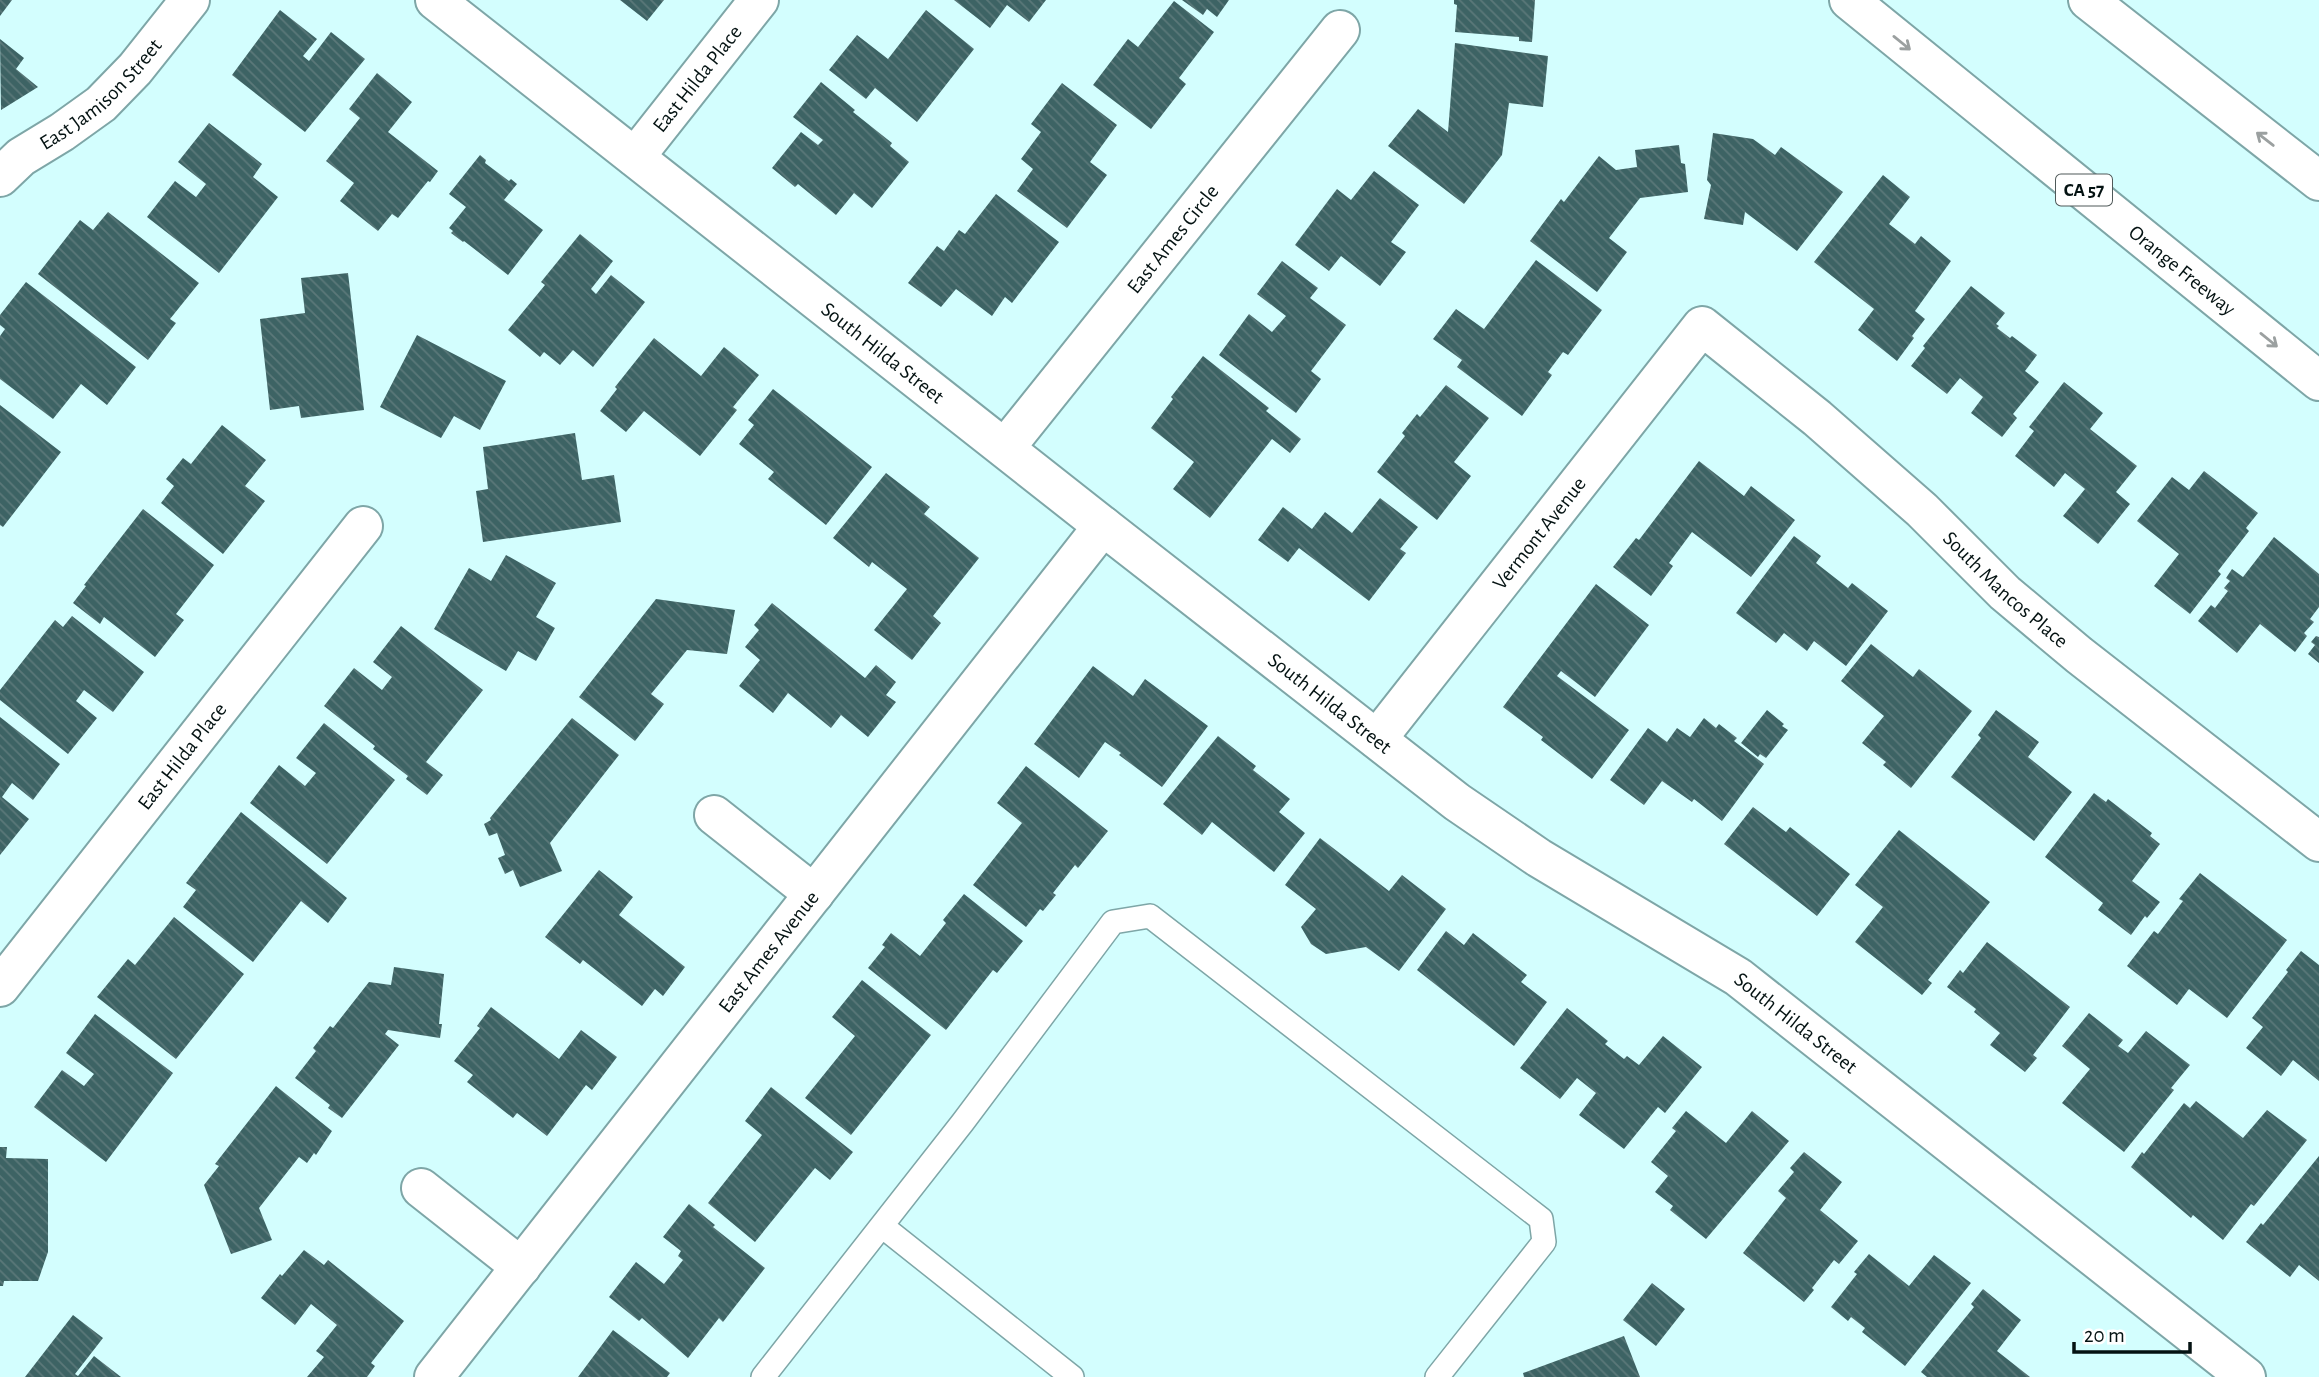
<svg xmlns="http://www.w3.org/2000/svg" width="2319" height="1377" viewBox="0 0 2319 1377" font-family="'Alegreya Sans',sans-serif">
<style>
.building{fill:url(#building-back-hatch)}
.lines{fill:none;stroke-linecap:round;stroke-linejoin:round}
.service-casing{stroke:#7ea6a7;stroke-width:26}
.minor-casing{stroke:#7ea6a7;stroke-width:42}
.motorway-casing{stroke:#7ea6a7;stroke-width:42}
.service{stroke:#fff;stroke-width:23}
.minor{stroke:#fff;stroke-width:38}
.motorway{stroke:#fff;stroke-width:38}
.oneway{stroke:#9ba0a0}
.labels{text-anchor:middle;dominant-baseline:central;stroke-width:7;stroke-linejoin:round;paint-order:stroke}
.shield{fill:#fff;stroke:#4f5959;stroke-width:2}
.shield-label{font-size:19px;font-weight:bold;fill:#041212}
.street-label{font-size:21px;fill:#041212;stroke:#fff}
</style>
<defs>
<pattern id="building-back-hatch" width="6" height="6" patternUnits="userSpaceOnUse" patternTransform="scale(1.75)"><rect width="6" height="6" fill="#3d6364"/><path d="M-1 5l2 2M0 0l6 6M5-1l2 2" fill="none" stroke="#5b7879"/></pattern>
</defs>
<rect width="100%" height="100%" fill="#d3fefe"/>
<path class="building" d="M 0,0 L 12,0 L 0,16 Z
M 620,0 L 664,0 L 647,21 Z
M 954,0 L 1046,0 L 1029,22 L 1007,5 L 990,28 Z
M 1182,0 L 1229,0 L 1217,17 L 1207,9 L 1203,15 Z
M 1454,0 L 1535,0 L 1532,42 L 1519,41 L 1519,37 L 1455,32 L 1457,5 L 1454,4 Z
M 1174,1 L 1214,32 L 1179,78 L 1186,84 L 1151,129 L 1093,85 L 1128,39 L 1138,47 Z
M 280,10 L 317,39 L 303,56 L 309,61 L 331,32 L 365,59 L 305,132 L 232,75 Z
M 926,10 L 974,49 L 917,122 L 875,88 L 866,99 L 829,70 L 857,35 L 888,59 Z
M 0,39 L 24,58 L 16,69 L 38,87 L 1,110 Z
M 1455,43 L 1548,56 L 1543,107 L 1509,103 L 1502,155 L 1464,204 L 1388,146 L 1418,109 L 1448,132 Z
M 377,73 L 412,102 L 388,132 L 438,171 L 430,182 L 428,181 L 398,218 L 392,214 L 378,231 L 340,201 L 354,183 L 326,161 L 360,118 L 349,109 Z
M 821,82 L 855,110 L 853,112 L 892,143 L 890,146 L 909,162 L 872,208 L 854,193 L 836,215 L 798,184 L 795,187 L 772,168 L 801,132 L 818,145 L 823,140 L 793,117 Z
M 1062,83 L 1117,125 L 1090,162 L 1107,175 L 1067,228 L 1017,191 L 1033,169 L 1021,159 L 1041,132 L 1031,124 Z
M 209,123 L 262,164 L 253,177 L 278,197 L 219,273 L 147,217 L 175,181 L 196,197 L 206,184 L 178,162 Z
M 1713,133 L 1753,139 L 1775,155 L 1781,147 L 1843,192 L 1797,251 L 1745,212 L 1743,225 L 1704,219 L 1711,185 L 1707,180 Z
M 1679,145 L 1681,163 L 1685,164 L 1688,192 L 1640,198 L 1609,238 L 1627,252 L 1597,292 L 1530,241 L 1561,199 L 1564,202 L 1599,156 L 1616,170 L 1637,167 L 1635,150 Z
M 480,155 L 486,160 L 485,163 L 509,181 L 511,179 L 517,184 L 504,200 L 543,230 L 508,275 L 464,241 L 463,242 L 451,233 L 453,231 L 449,228 L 466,207 L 449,194 Z
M 1374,171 L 1419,205 L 1391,242 L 1406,252 L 1380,286 L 1341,256 L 1329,271 L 1295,245 L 1337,189 L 1351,200 Z
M 1883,175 L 1910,197 L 1889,224 L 1915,244 L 1921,236 L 1951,261 L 1915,311 L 1925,319 L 1912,336 L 1914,338 L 1897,361 L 1858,330 L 1874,309 L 1814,262 Z
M 996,194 L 1059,242 L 1012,303 L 1005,297 L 992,316 L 956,289 L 941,307 L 908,283 L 937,246 L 944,251 L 959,230 L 965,234 Z
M 108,212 L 199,283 L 170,319 L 176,323 L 148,360 L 38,274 L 80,220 L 93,230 Z
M 580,234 L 613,261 L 591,289 L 596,294 L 611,275 L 645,302 L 593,367 L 573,350 L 560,365 L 544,352 L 540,357 L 508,330 L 545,285 L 541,282 Z
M 1536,260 L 1602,310 L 1568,355 L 1563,352 L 1548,372 L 1552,375 L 1522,416 L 1457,367 L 1462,360 L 1433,339 L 1456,309 L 1484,329 Z
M 1282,261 L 1318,288 L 1310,298 L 1346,325 L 1311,371 L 1321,379 L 1296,413 L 1219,355 L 1249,314 L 1272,332 L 1286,316 L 1257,294 Z
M 348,273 L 364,410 L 301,418 L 299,406 L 270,410 L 260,319 L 305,313 L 301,278 Z
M 26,282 L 136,367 L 107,405 L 81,384 L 53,419 L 0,379 L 0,336 L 5,329 L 0,325 L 0,315 Z
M 1971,286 L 2005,313 L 1996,324 L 1999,326 L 1997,328 L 2010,338 L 2012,336 L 2037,355 L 2025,371 L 2039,382 L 2013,414 L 2017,418 L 2002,437 L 1971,413 L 1983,397 L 1960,378 L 1947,394 L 1911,366 L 1925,348 L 1923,346 Z
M 417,335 L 506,381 L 480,430 L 454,416 L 441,438 L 380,407 Z
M 654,338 L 701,376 L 724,347 L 759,375 L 733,407 L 737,410 L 700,456 L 644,411 L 626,432 L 600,411 L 617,389 L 615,387 Z
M 1203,356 L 1269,408 L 1266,411 L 1301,439 L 1290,453 L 1272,439 L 1210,518 L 1173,489 L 1194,462 L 1151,428 L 1173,399 L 1171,397 Z
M 2064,382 L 2103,413 L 2090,429 L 2137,466 L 2116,492 L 2130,504 L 2098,544 L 2063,516 L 2085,489 L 2065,473 L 2054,487 L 2015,456 L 2034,431 L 2029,427 Z
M 1446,385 L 1489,418 L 1454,462 L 1471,476 L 1437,520 L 1377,472 L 1405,436 L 1402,433 L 1417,414 L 1420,417 Z
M 773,389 L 872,467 L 826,525 L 768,479 L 774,472 L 739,444 L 754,425 L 748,420 Z
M 0,405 L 61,452 L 3,527 L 0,525 Z
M 222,425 L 266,460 L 245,486 L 265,501 L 223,554 L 161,503 L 174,486 L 166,479 L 183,458 L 191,464 Z
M 575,433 L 582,480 L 614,475 L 621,522 L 483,542 L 476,491 L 488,489 L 483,447 Z
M 1699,461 L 1744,496 L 1751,486 L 1795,520 L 1751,577 L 1692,532 L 1669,563 L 1673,566 L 1651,596 L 1613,567 L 1636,538 L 1639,540 Z
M 2204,471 L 2258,513 L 2246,528 L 2249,531 L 2218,571 L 2221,574 L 2190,614 L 2154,586 L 2179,554 L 2137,521 L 2172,477 L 2189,490 Z
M 886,473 L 930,507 L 924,514 L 979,558 L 933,616 L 941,623 L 912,660 L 874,630 L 907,589 L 872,562 L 869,567 L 833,538 Z
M 1380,498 L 1418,527 L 1400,549 L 1406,553 L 1369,601 L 1299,548 L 1288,562 L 1258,540 L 1283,507 L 1312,529 L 1325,512 L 1352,533 Z
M 143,509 L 214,565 L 176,614 L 184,620 L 155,657 L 104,617 L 100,624 L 73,603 L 86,586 L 84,585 Z
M 1794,536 L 1821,556 L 1816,563 L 1848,588 L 1852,583 L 1888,611 L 1846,666 L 1814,641 L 1807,651 L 1784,633 L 1776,643 L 1736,613 Z
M 2274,537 L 2319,574 L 2319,607 L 2310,619 L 2314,622 L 2304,633 L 2307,636 L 2295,652 L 2260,624 L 2237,653 L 2198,621 L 2211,605 L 2215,608 L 2228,591 L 2224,588 L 2230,581 L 2226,578 L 2232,569 L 2243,577 Z
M 506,555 L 556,583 L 536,617 L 555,628 L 536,661 L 518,651 L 506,671 L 434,629 L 469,568 L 491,581 Z
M 1596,584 L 1649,625 L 1595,697 L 1561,671 L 1557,676 L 1629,730 L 1592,779 L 1541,740 L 1543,737 L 1503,707 Z
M 656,599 L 735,610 L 727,654 L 687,650 L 651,694 L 664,704 L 635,741 L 579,697 Z
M 772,603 L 865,678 L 876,665 L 896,682 L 886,695 L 896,702 L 868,737 L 841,715 L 831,728 L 788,693 L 773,713 L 739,686 L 760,660 L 745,647 L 759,630 L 754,625 Z
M 72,616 L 144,672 L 113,712 L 84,690 L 76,701 L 97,718 L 68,754 L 0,700 L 0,690 L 55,620 L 63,627 Z
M 401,626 L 483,690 L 426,762 L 443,775 L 427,795 L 406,779 L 408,776 L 373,749 L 375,746 L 324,706 L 354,668 L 382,690 L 392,677 L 373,662 Z
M 2316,636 L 2319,637 L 2319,663 L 2308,654 L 2315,645 L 2311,642 Z
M 1871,644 L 1913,677 L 1919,669 L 1972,711 L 1911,788 L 1883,765 L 1886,762 L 1862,743 L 1884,716 L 1841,681 Z
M 1093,666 L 1133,696 L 1145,679 L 1208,726 L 1162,787 L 1119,755 L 1121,753 L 1105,742 L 1079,778 L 1034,744 Z
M 1767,710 L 1784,724 L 1782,726 L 1788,730 L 1766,758 L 1760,754 L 1758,757 L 1741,743 Z
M 1996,710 L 2039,742 L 2028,757 L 2072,792 L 2034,841 L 1951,777 L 1981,738 L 1978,735 Z
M 0,717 L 60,764 L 33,800 L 12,783 L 2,797 L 29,819 L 0,855 Z
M 572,718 L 619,755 L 550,843 L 562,871 L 520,887 L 513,870 L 505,874 L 498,858 L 505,855 L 497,833 L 489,836 L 484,824 L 491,820 L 490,818 Z
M 1704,718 L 1716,728 L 1719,724 L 1737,738 L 1734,741 L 1764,764 L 1722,821 L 1694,799 L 1692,802 L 1662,781 L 1644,805 L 1610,780 L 1648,728 L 1667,742 L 1677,728 L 1690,737 Z
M 324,723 L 395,780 L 327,864 L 250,803 L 279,765 L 305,786 L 316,773 L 296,758 Z
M 1218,736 L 1256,766 L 1253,770 L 1290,799 L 1279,812 L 1305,833 L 1274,872 L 1212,822 L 1202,835 L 1163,804 Z
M 1026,766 L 1108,831 L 1078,868 L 1075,865 L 1053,893 L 1056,895 L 1043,911 L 1040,909 L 1026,927 L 973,885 L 1022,823 L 997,803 Z
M 2094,793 L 2106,802 L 2108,799 L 2152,833 L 2150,836 L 2160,844 L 2132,881 L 2160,902 L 2147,918 L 2145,916 L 2131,935 L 2098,910 L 2103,903 L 2045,857 Z
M 1753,807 L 1786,832 L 1790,827 L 1850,874 L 1817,916 L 1724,844 Z
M 241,812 L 347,898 L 328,923 L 301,901 L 253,962 L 183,907 L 196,890 L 186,883 Z
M 1899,830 L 1990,902 L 1928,980 L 1932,983 L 1922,995 L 1855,942 L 1883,907 L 1855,885 Z
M 1320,838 L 1389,891 L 1402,875 L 1446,909 L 1399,971 L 1366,947 L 1326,954 L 1311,944 L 1301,927 L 1316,909 L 1285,885 Z
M 599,870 L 633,897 L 619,915 L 685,967 L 663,996 L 655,989 L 642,1006 L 583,960 L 580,964 L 545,937 Z
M 2200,873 L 2287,940 L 2227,1018 L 2189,989 L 2177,1005 L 2127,966 L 2154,931 L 2158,934 L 2183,901 L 2179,899 Z
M 964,894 L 1023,941 L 997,973 L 993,970 L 946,1030 L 868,968 L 885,947 L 882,945 L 891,933 L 920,956 L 946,923 L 943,920 Z
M 174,917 L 244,974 L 176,1059 L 97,997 L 128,959 L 135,965 Z
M 1446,931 L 1464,945 L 1473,933 L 1527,975 L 1521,982 L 1547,1002 L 1514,1046 L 1417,970 Z
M 1987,942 L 2070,1007 L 2033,1055 L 2037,1058 L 2025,1072 L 1990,1045 L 2000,1033 L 1974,1012 L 1976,1009 L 1947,987 L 1960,970 L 1963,973 Z
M 2301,951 L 2319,965 L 2319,1081 L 2293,1060 L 2281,1076 L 2246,1048 L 2263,1027 L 2252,1018 L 2288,972 L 2286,970 Z
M 394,967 L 444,974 L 439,1024 L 442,1024 L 440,1038 L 388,1030 L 385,1034 L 399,1045 L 342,1118 L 328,1108 L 330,1105 L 295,1078 L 316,1051 L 313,1048 L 330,1026 L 333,1028 L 369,982 L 391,985 Z
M 862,980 L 931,1035 L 851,1135 L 805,1098 L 855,1036 L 832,1017 Z
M 491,1007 L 559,1059 L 581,1030 L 617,1057 L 592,1090 L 586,1085 L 547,1136 L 517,1113 L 513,1118 L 467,1082 L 473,1075 L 454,1061 L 480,1028 L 477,1026 Z
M 1567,1008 L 1608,1041 L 1605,1044 L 1624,1059 L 1627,1056 L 1639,1065 L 1663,1036 L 1702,1067 L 1665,1113 L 1658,1107 L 1624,1149 L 1579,1115 L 1596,1093 L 1577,1078 L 1560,1099 L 1520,1068 Z
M 2089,1013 L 2123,1040 L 2118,1046 L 2128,1053 L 2146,1031 L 2190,1065 L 2171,1088 L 2174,1090 L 2124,1152 L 2062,1103 L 2090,1069 L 2062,1046 Z
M 95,1014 L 173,1073 L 106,1162 L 34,1107 L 62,1070 L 84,1086 L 94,1074 L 66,1053 Z
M 276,1086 L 332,1131 L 316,1155 L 314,1153 L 307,1163 L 299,1157 L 259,1208 L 272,1240 L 231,1254 L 204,1185 L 219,1166 L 215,1164 Z
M 771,1087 L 853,1152 L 830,1180 L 815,1168 L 755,1242 L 708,1203 L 762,1135 L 745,1121 Z
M 2196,1101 L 2243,1138 L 2267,1110 L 2307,1140 L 2254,1206 L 2251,1204 L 2223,1240 L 2193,1215 L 2191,1218 L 2131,1167 L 2142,1152 L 2144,1154 L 2184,1103 L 2190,1108 Z
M 1686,1111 L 1726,1143 L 1752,1111 L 1789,1141 L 1706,1239 L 1670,1210 L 1673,1206 L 1655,1192 L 1668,1176 L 1651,1162 L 1676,1131 L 1672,1128 Z
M 0,1147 L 7,1147 L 6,1158 L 48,1159 L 48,1252 L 38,1281 L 4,1281 L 3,1286 L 0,1286 Z
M 1804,1152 L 1842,1182 L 1820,1210 L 1858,1241 L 1839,1264 L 1834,1260 L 1812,1288 L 1814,1290 L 1804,1302 L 1743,1253 L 1786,1198 L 1778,1191 L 1794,1172 L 1790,1168 Z
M 2319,1156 L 2319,1281 L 2299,1265 L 2290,1277 L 2246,1242 L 2261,1223 L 2263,1225 Z
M 689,1204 L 715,1225 L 713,1227 L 765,1268 L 723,1322 L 719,1318 L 688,1358 L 642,1318 L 639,1321 L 609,1297 L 636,1262 L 664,1284 L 683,1260 L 678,1256 L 681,1251 L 663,1237 Z
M 304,1250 L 324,1265 L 328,1260 L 404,1321 L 371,1363 L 375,1366 L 367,1377 L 307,1377 L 324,1357 L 316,1351 L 337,1325 L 311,1304 L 295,1325 L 261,1298 L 280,1274 L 282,1276 Z
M 1869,1254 L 1909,1286 L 1934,1255 L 1971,1283 L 1905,1366 L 1862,1332 L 1865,1328 L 1851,1317 L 1848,1321 L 1831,1307 L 1857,1274 L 1854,1272 Z
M 1652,1283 L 1685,1309 L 1656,1346 L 1623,1320 Z
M 1983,1289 L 2021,1320 L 1997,1351 L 2030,1377 L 1927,1377 L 1921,1372 L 1974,1307 L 1971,1304 Z
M 73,1315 L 103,1338 L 75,1374 L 78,1376 L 94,1356 L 121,1377 L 25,1377 Z
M 613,1330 L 670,1373 L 667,1377 L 578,1377 Z
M 1624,1336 L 1640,1377 L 1524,1377 L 1523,1373 Z"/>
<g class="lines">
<defs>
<path id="service" d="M 882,1226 L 1072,1377
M 763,1377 L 963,1122 L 1113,922 L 1150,916 L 1541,1219 L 1544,1242 L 1437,1377"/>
<g id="minor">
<path id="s1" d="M 435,0 L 1103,526 L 1457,802 L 1539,858 L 1738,977 L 2246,1377"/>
<path id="s2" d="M 635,157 L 759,0"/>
<path id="s3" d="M 0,177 L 21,157 L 62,132 L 101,104 L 135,69 L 190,0"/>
<path id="s4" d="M 1005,448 L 1340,30"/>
<path id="s5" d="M 1377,739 L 1702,326 L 1817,418 L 1922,510 L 2005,593 L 2079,655 L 2319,842"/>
<path d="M 714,815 L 814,894"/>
<path id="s6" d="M 0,987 L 363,526"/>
<path d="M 421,1188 L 521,1267"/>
<path id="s7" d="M 434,1377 L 1103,526"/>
</g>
<g id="motorway">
<path id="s8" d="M 1849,0 L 2319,381"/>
<path d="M 2088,0 L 2319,181"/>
</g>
</defs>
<use href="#service" class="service-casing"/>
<use href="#minor" class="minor-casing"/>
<use href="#motorway" class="motorway-casing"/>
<use href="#service" class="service"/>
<use href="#minor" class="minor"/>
<use href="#motorway" class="motorway"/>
</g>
<defs><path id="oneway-shaft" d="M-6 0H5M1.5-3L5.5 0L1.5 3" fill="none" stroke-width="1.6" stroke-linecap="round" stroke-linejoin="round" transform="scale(1.75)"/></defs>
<g class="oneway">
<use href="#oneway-shaft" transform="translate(1902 43) rotate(39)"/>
<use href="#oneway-shaft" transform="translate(2265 139) rotate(-142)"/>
<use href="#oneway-shaft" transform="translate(2269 340) rotate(39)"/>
</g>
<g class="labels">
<rect class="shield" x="2056" y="174.5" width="56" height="31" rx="5"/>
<g class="shield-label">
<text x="2084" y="190">CA 57</text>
</g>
<g class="street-label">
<text stroke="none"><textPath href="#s2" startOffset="100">East Hilda Place</textPath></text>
<text stroke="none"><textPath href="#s3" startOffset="131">East Jamison Street</textPath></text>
<text stroke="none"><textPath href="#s4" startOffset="268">East Ames Circle</textPath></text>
<text stroke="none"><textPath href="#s8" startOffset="429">Orange Freeway</textPath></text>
<text stroke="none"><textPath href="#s1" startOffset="570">South Hilda Street</textPath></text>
<text stroke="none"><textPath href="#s5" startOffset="262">Vermont Avenue</textPath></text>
<text stroke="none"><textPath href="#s5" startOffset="928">South Mancos Place</textPath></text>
<text stroke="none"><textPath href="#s1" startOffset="1138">South Hilda Street</textPath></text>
<text stroke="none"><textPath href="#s6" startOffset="294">East Hilda Place</textPath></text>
<text stroke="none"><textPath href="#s7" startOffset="541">East Ames Avenue</textPath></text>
<text stroke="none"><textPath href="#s1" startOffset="1704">South Hilda Street</textPath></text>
</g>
</g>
<path d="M2074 1342v10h116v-10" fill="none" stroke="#041212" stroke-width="3.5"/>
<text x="2084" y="1342" font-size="21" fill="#041212" stroke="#ffffff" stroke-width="5" paint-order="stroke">20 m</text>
</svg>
